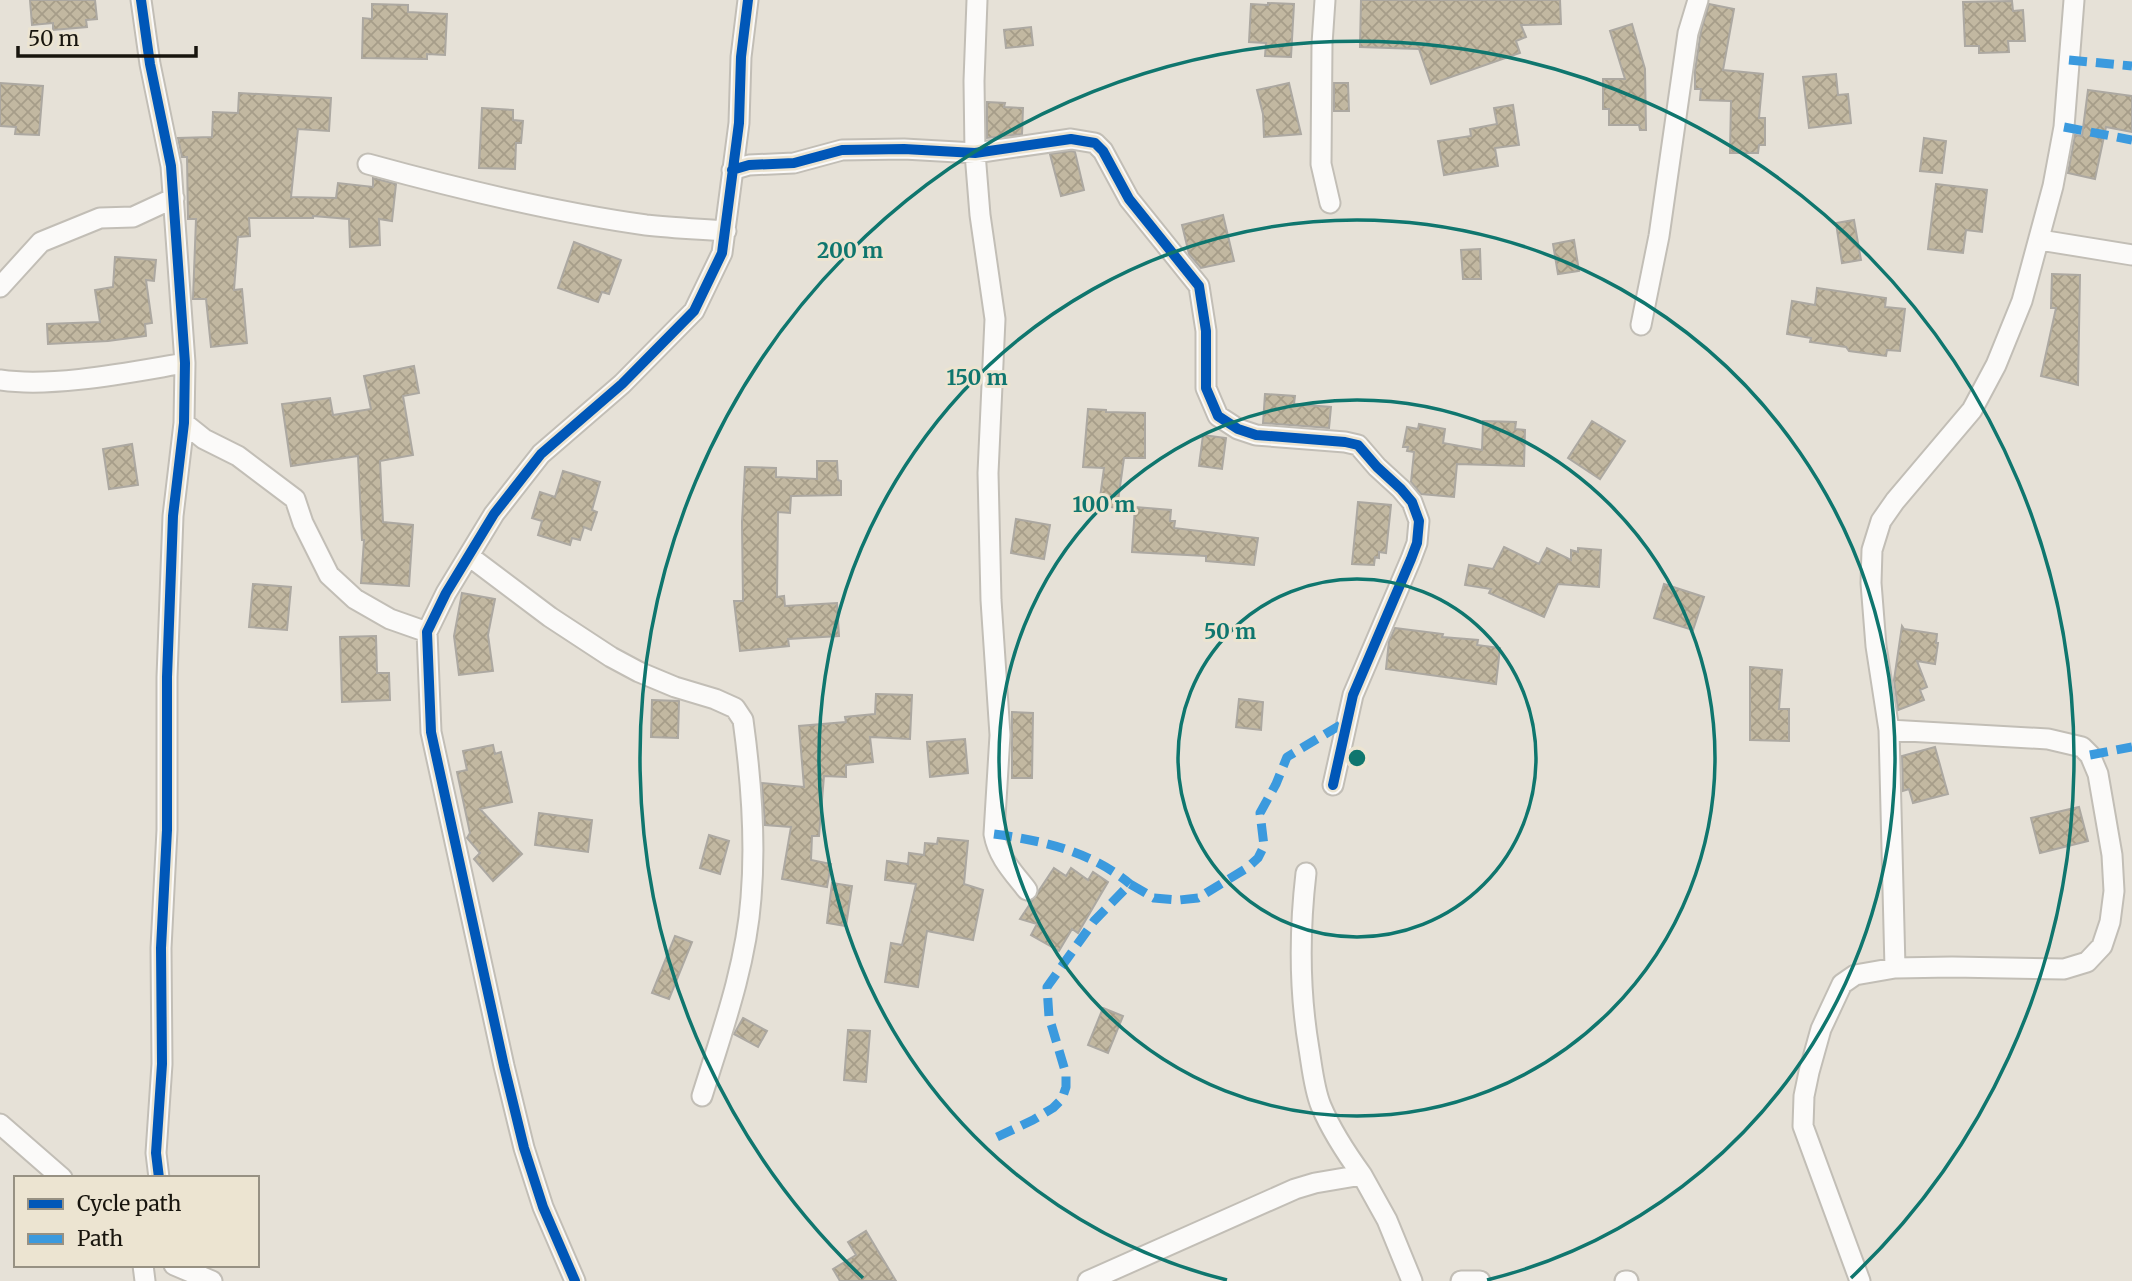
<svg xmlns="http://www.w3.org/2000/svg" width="2132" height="1281" viewBox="0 0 2132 1281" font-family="Merriweather,serif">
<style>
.building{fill:url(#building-cross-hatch);stroke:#aca8a1;stroke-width:2}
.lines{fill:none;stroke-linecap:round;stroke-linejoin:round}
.street-casing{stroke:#c2beb6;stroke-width:23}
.street{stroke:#fbfaf9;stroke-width:19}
.quiet{stroke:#3b9ade;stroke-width:9;stroke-dasharray:18 9;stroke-linecap:butt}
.cycleway-casing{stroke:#ece4d1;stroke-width:15}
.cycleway{stroke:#0057b8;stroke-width:10}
.ring{fill:none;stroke:#0f766e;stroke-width:3.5}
.centre{fill:#0f766e;stroke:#ece4d1;stroke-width:3.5}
.ring-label{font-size:21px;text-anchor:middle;font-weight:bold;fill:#0f766e;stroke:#ece4d1;stroke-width:6;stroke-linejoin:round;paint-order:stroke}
</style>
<defs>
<pattern id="building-cross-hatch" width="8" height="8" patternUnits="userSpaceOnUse" patternTransform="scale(1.75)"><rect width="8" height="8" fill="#c2b8a1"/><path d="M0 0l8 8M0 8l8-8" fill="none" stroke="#a69d89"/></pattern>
</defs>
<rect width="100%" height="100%" fill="#e6e1d7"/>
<path class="building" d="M 30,0 L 95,0 L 97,19 L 86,20 L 87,27 L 53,30 L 53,23 L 32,25 Z
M 1361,0 L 1560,0 L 1561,24 L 1521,25 L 1526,37 L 1516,41 L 1520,53 L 1431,84 L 1419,49 L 1360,47 Z
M 2012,1 L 2013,11 L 2023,10 L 2025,41 L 2008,41 L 2009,52 L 1979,53 L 1979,46 L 1965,46 L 1963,2 Z
M 1268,3 L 1294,4 L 1291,57 L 1265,56 L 1266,43 L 1249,42 L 1251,4 L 1268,5 Z
M 372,4 L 408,5 L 408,12 L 447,14 L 445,55 L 427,54 L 427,59 L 362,58 L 363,18 L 372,19 Z
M 1709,4 L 1734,9 L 1723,70 L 1763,74 L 1759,118 L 1765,118 L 1765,145 L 1759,145 L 1758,153 L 1730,153 L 1731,101 L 1700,100 L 1701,89 L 1695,89 L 1695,70 L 1701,31 Z
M 1632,24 L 1645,69 L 1646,130 L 1640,130 L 1639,125 L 1609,125 L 1609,109 L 1603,109 L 1603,79 L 1625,79 L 1610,31 Z
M 1031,27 L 1033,45 L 1006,48 L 1004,30 Z
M 1836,74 L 1838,95 L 1848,94 L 1851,123 L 1809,128 L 1803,77 Z
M 0,83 L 43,86 L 39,135 L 15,134 L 16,127 L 0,126 Z
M 1289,83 L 1301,134 L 1264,137 L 1263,114 L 1257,90 Z
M 1334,83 L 1348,83 L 1349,111 L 1334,111 Z
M 2088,90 L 2132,96 L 2132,132 L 2106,127 L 2095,179 L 2068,173 L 2075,135 L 2082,136 Z
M 239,93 L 331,98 L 329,131 L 298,129 L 291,197 L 336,198 L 338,183 L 373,187 L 373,178 L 396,184 L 392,221 L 379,219 L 380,245 L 350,247 L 349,219 L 313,216 L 313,218 L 249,218 L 250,236 L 238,237 L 234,290 L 242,289 L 247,343 L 211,347 L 206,299 L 193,299 L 196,219 L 188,219 L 187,157 L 182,157 L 178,138 L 212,137 L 213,112 L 238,113 Z
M 987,102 L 1005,103 L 1004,107 L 1023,108 L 1022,134 L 987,138 Z
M 1513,105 L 1519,145 L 1495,148 L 1498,166 L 1444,175 L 1438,141 L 1471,136 L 1470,129 L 1497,124 L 1494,108 Z
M 482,108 L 513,110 L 513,120 L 523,121 L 521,143 L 516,143 L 515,169 L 479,168 Z
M 1924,138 L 1946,141 L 1942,173 L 1920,171 Z
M 1071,151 L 1075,152 L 1084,190 L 1061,196 L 1050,154 Z
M 1936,184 L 1987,190 L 1982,232 L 1966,230 L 1963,253 L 1928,249 Z
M 1223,215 L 1234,261 L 1201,268 L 1189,254 L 1182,225 Z
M 1854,220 L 1861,260 L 1842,263 L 1836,223 Z
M 1574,240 L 1579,271 L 1558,274 L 1553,244 Z
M 574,242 L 621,260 L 609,294 L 602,292 L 598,302 L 558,288 Z
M 1480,249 L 1481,279 L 1463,279 L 1461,250 Z
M 115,257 L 156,260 L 154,281 L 146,280 L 152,323 L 145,324 L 146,336 L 108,341 L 48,344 L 47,324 L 100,322 L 95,290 L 113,287 Z
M 2052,274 L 2080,275 L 2078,385 L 2041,376 L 2056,308 L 2051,308 Z
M 1817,288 L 1886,298 L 1885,307 L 1905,309 L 1900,351 L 1887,350 L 1886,356 L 1849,351 L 1846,347 L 1810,342 L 1811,338 L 1787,334 L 1792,301 L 1815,305 Z
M 414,366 L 419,393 L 403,396 L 413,455 L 380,461 L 383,522 L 413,525 L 409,586 L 361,583 L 364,540 L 362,540 L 358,456 L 291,466 L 282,404 L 330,398 L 333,415 L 371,409 L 364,376 Z
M 1265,394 L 1295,396 L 1294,404 L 1331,407 L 1329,428 L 1263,423 Z
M 1088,409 L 1106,410 L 1106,412 L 1145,413 L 1145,458 L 1124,458 L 1117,508 L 1099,505 L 1104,468 L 1083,467 Z
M 1483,421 L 1516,422 L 1515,429 L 1525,430 L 1524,466 L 1457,464 L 1454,497 L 1421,494 L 1411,482 L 1414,452 L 1407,451 L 1408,447 L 1403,447 L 1407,427 L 1418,429 L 1419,424 L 1445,429 L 1443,443 L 1482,450 Z
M 1592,421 L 1625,441 L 1600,479 L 1568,458 Z
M 1203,435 L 1226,438 L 1222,469 L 1199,466 Z
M 132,444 L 138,485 L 109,489 L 103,449 Z
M 817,461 L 837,461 L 838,480 L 841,481 L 841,495 L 791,496 L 790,513 L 778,512 L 777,597 L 784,596 L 785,606 L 837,603 L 839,636 L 788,639 L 789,646 L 740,651 L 734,601 L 743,601 L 742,522 L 745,467 L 776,468 L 776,477 L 817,479 Z
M 563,471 L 600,482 L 592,510 L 597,512 L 591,530 L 584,527 L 580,540 L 572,538 L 570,545 L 538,535 L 542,521 L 532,518 L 540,492 L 555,497 Z
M 1358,502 L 1391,505 L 1386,553 L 1379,552 L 1379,558 L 1375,557 L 1374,565 L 1352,564 Z
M 1135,507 L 1171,510 L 1170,521 L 1175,521 L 1174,528 L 1258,538 L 1254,565 L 1206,561 L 1206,556 L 1132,552 Z
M 1016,519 L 1050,525 L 1044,559 L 1011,553 Z
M 1504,547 L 1539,564 L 1547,548 L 1571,560 L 1571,550 L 1578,552 L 1578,548 L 1601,550 L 1599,587 L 1558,584 L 1544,617 L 1489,593 L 1491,589 L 1465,585 L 1469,565 L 1493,569 Z
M 253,584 L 291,587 L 287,630 L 249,627 Z
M 1664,584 L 1704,597 L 1693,630 L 1654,618 Z
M 462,593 L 495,599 L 488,635 L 493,671 L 459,675 L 454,636 Z
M 1902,626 L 1904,629 L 1937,634 L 1936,643 L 1938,643 L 1935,664 L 1917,661 L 1927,687 L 1920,690 L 1924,700 L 1898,710 L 1894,680 Z
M 1395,628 L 1443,634 L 1442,637 L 1478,640 L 1477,645 L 1500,648 L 1496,684 L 1386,669 L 1389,641 Z
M 376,636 L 377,673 L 389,673 L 390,700 L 342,702 L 340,637 Z
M 1750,667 L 1782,670 L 1779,709 L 1789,709 L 1789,741 L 1750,740 Z
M 876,694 L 912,695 L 910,739 L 870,737 L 873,762 L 846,765 L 846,777 L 824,776 L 819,836 L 812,836 L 811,860 L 831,864 L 827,887 L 782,879 L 791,827 L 765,825 L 762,783 L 804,787 L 799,726 L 846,722 L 845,717 L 875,714 Z
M 1239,699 L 1263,702 L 1261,730 L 1236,727 Z
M 652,700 L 679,701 L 678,738 L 651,737 Z
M 1012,712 L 1033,713 L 1032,778 L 1012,778 Z
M 965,739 L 968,773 L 930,777 L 927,742 Z
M 493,745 L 495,754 L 501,752 L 512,802 L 480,809 L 522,854 L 493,881 L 474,859 L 480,853 L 467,838 L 470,833 L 457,772 L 467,770 L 463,751 Z
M 1935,747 L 1948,794 L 1913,803 L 1909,789 L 1903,791 L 1902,756 Z
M 2079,807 L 2088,841 L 2040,853 L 2031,818 Z
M 539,813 L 592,820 L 588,852 L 535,845 Z
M 709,835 L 729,841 L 720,874 L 700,868 Z
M 938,838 L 968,841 L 964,884 L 983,890 L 973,940 L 927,931 L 918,987 L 885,982 L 891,943 L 902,945 L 916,884 L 885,880 L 887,861 L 908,864 L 909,853 L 924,855 L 925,843 L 937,844 Z
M 1054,868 L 1066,876 L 1071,868 L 1088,880 L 1093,872 L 1108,882 L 1078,933 L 1072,929 L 1059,951 L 1031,935 L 1037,924 L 1020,919 Z
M 832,883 L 852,886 L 846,926 L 827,923 Z
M 675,936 L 692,942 L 669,999 L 652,993 Z
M 1103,1008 L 1123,1016 L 1108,1053 L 1088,1045 Z
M 743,1018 L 767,1031 L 758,1047 L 734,1034 Z
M 848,1030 L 870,1031 L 866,1082 L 844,1080 Z
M 866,1231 L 896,1281 L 840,1281 L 833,1269 L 856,1255 L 848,1242 Z"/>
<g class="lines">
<defs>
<path id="street" d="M 141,0 L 150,64 L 171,166 L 185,363 L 184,423 L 173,516 L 167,677 L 167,830 L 161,948 L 162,1064 L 156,1153 L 159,1178
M 977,0 L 974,81 L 975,153 L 980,215 L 995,319 L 988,473 L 991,600 L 1000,735 L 994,834 C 998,857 1013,872 1027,890
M 1325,0 L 1322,44 L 1321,164 L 1330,203
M 368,164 C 459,189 552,212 646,225 C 672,228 699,229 726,231
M 732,170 L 749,165 L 794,163 L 842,150 L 904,149 L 975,153 L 1071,139 L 1095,143 L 1103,151 L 1129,199 L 1199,286 L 1206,331 L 1206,388 L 1218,416 L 1238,429 L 1256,435 L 1345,442 L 1358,445 L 1377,467 L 1401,489 L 1412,502 L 1419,521 L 1417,543 L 1411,559 L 1353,695 L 1333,785
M 2040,240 L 2132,255
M 0,287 L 41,242 L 100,218 L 133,217 L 174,198
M 1641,325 L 1659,236 L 1688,33 L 1698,0
M 0,380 C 54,388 131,372 185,363
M 184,423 L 204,439 L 238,456 L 295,499 L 303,523 L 329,575 L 355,599 L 390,619 L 427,632
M 469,556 L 550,617 L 611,657 L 639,672 L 675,687 L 715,699 L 735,708 L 743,720 C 751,778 756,839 751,898 C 746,966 722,1032 702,1096
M 1306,873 C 1299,933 1299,990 1309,1049 C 1312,1067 1314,1089 1321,1106 C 1332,1132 1346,1153 1362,1175
M 1895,968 L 1889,730 L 1876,646 L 1871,583 L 1872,550 L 1881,521 L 1895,501 L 1972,410 L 1996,365 L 2022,301 L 2053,186 L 2064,127 L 2074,0
M 0,1124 L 62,1178
M 143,1265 L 145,1281
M 174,1265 L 212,1281
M 575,1281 L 543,1207 L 524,1148 L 504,1066 L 431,732 L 427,632 L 446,593 L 494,514 L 541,454 L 622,384 L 694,311 L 722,253 L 739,123 L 741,57 L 748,0
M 1088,1281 L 1295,1189 L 1315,1183 L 1362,1175 L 1387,1220 L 1412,1281
M 1461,1281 L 1480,1281
M 1625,1281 L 1628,1281
M 1860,1281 L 1803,1126 L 1804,1096 L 1809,1072 L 1821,1029 L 1842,984 L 1855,975 L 1895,968 L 1952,967 L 2064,969 L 2087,962 L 2102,946 L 2110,922 L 2114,891 L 2112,855 L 2098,774 L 2090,755 L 2082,747 L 2048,739 L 1889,730"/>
</defs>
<use href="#street" class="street-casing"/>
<use href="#street" class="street"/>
<path class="quiet" d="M 2069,60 L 2132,66
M 2064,127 L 2132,140
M 2090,755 L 2132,747
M 994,834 C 1044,841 1090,851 1130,884
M 997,1137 L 1033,1120 L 1053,1108 L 1062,1099 L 1066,1087 L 1066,1074 L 1049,1017 L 1047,987 L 1094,921 L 1130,884 L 1154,898 L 1179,900 L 1198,898 L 1247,868 L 1258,858 L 1264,846 L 1260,813 L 1276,784 L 1287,757 L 1347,721"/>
<defs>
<path id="cycleway" d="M 141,0 L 150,64 L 171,166 L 185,363 L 184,423 L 173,516 L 167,677 L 167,830 L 161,948 L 162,1064 L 156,1153 L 159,1178
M 732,170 L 749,165 L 794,163 L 842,150 L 904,149 L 975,153 L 1071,139 L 1095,143 L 1103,151 L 1129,199 L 1199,286 L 1206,331 L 1206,388 L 1218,416 L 1238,429 L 1256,435 L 1345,442 L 1358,445 L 1377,467 L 1401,489 L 1412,502 L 1419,521 L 1417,543 L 1411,559 L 1353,695 L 1333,785
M 575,1281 L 543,1207 L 524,1148 L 504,1066 L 431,732 L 427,632 L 446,593 L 494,514 L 541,454 L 622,384 L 694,311 L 722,253 L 739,123 L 741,57 L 748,0"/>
</defs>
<use href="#cycleway" class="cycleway-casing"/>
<use href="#cycleway" class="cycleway"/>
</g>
<g class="ring">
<circle cx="1357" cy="758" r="179"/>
<circle cx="1357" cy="758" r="358"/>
<path d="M1227 1280A538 538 0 1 1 1487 1280"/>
<path d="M863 1278A717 717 0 1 1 1851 1278"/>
</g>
<circle cx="1357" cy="758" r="10" class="centre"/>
<g class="ring-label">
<text x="850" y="258">200 m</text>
<text x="977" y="385">150 m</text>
<text x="1104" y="512">100 m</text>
<text x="1230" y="639">50 m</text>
</g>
<rect x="14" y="1176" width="245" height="91" fill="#ece4d1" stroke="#979183" stroke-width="2"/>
<rect x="28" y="1199" width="35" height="10" fill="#0057b8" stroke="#979183" stroke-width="2"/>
<text x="77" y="1211" font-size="21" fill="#18150e">Cycle path</text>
<rect x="28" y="1234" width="35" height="10" fill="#3b9ade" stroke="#979183" stroke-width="2"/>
<text x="77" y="1246" font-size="21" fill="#18150e">Path</text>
<path d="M18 46v10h178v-10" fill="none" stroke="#18150e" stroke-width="3.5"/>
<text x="28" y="46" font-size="21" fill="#18150e" stroke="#ece4d1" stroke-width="5" paint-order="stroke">50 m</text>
</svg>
